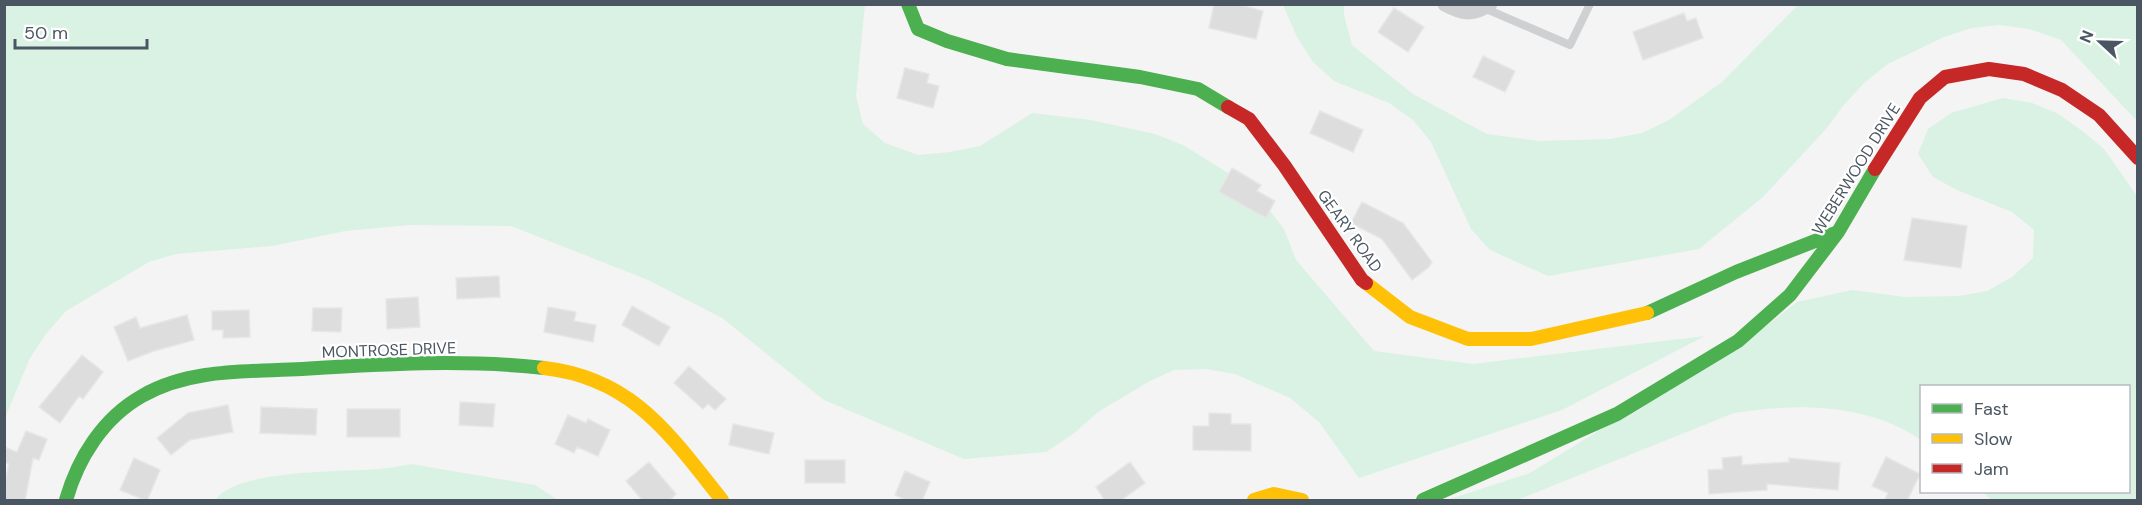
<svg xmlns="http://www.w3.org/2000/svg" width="2142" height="505" viewBox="0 0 2142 505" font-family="'DM Sans',sans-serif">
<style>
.green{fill:#d9f2e3}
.building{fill:#ddddde;stroke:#e5e6e7;stroke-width:1.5}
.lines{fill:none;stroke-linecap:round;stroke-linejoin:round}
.lane{stroke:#ced0d2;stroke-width:8}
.street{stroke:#ced0d2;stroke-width:15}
.fast{stroke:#4caf50;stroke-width:14}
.slow{stroke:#ffc107;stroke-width:14}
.jam{stroke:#c62828;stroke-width:14}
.labels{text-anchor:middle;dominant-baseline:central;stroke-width:4.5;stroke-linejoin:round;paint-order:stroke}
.street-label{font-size:16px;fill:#4a5661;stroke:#fff}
</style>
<rect width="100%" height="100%" fill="#f4f4f4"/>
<path class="green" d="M 5,4 L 865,5 L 856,96 L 863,124 L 885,143 L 918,155 L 950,152 L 980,146 L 1032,113 L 1091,120 L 1155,134 L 1183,145 L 1241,181 L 1263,202 L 1284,229 L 1296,260 L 1374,351 L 1473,364 L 1705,336 L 1562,410 L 1359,478 L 1319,422 L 1290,398 L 1235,374 L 1206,369 L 1174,370 L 1150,381 L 1098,412 L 1073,434 L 1046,452 L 964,459 L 824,400 L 722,318 L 648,280 L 511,226 L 410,225 L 345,231 L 272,246 L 176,254 L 149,262 L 66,311 L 46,334 L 30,358 L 5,418 Z
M 1283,5 L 1344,5 L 1344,15 L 1352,45 L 1413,94 L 1487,134 L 1539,141 L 1610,139 L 1642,133 L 1669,120 L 1722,82 L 1798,5 L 2137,5 L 2137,121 L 2061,40 L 2029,29 L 2000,25 L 1972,28 L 1944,37 L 1888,64 L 1864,83 L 1843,106 L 1826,129 L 1763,197 L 1699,249 L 1548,276 L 1490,250 L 1471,229 L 1431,142 L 1413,120 L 1389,103 L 1334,81 L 1313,62 L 1297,37 Z
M 2003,98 L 2032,103 L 2057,113 L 2081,130 L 2104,149 L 2137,196 L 2137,500 L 1991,500 L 1983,492 L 2128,492 L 2128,386 L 1922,386 L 1921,440 C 1867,403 1796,403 1734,413 L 1517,500 L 1447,500 L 1530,473 L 1756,334 L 1797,302 L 1852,290 L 1905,297 L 1959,296 L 1987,291 L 2012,277 L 2033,258 L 2034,230 L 2012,212 L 1957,190 L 1933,177 L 1918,154 L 1928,129 L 1951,113 Z
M 411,464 L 535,485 L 558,500 L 215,500 C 237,469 342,472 379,469 C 390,468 401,466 411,464 Z"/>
<path class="building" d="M 1214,4 L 1237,4 L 1263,11 L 1256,39 L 1209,28 Z
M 1394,8 L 1424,27 L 1408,52 L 1378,32 Z
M 1684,13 L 1687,21 L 1696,18 L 1703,38 L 1643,60 L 1633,32 Z
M 1483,56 L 1515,71 L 1505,92 L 1473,77 Z
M 905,68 L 929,74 L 927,83 L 939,86 L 933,108 L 897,98 Z
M 1320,111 L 1363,130 L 1353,152 L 1310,133 Z
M 1232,168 L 1261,185 L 1257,191 L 1275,201 L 1266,218 L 1219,192 Z
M 1362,202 L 1403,223 L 1432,262 L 1429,267 L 1412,280 L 1382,239 L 1351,223 Z
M 1912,218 L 1967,226 L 1961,268 L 1904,260 Z
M 499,276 L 500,297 L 457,299 L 456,278 Z
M 418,297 L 420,327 L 387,329 L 386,299 Z
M 632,306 L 670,327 L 659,346 L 622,325 Z
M 548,307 L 576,312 L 574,321 L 596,325 L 593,342 L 544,332 Z
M 313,308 L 342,308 L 341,332 L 312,331 Z
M 249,310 L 250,337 L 223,338 L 223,330 L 212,330 L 212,311 Z
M 187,315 L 194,340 L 154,351 L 128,361 L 114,327 L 136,317 L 140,328 Z
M 82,355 L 103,372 L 83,399 L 79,396 L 60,423 L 39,407 Z
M 689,366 L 726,399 L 715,410 L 708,404 L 703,409 L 674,383 Z
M 460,402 L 495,404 L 493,427 L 459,425 Z
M 228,405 L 233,432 L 190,440 L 171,455 L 157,438 L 188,413 Z
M 261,407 L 317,409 L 316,435 L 260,433 Z
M 347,409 L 400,409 L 400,437 L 347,437 Z
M 1209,413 L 1231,414 L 1231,424 L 1251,424 L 1251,451 L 1193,450 L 1193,426 L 1209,426 Z
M 568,415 L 586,423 L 588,419 L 610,430 L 598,456 L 577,447 L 574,453 L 555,444 Z
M 733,424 L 774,433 L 769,454 L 729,445 Z
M 26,431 L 47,439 L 39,460 L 33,458 L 25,501 L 4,501 L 4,487 L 9,464 L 4,462 L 4,447 L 17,452 Z
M 1742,456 L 1742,465 L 1789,462 L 1789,458 L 1840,463 L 1838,490 L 1767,484 L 1767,490 L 1709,494 L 1708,470 L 1723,469 L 1722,458 Z
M 1886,457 L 1920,474 L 1907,501 L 1884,501 L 1888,493 L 1872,486 Z
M 134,458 L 160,470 L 147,501 L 120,490 Z
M 805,460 L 845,460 L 845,483 L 805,483 Z
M 649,462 L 676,494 L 669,501 L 643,501 L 626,481 Z
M 1130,462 L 1145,483 L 1120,501 L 1105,501 L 1096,487 Z
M 905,471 L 930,482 L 922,501 L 907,501 L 895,495 Z"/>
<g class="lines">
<path class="lane" d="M 1484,8 L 1570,45 L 1590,4"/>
<path class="street" d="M 1445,4 C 1462,13 1472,16 1490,4"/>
<path class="fast" d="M 908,4 L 918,29 L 947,41 L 1007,59 L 1140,77 L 1198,89 L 1228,107
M 1647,313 L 1736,272 L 1838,232
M 66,500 C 78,458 103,418 142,396 C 190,368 249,372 302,369 C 382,364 464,359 544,368
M 1423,500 L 1617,414 L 1738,341 L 1790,295 L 1838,232 L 1875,169"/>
<path class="slow" d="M 1366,283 L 1410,317 L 1468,339 L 1531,339 L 1647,313
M 544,368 C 633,378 670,435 722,500
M 1254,500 L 1274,494 L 1302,500"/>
<path class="jam" d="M 1228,107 L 1249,119 L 1284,165 L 1362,280 L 1366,283
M 1875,169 L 1920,98 L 1945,77 L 1989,69 L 2024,74 L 2062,90 L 2099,115 L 2138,158"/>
</g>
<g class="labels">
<g class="street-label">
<text transform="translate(1856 169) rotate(-58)">WEBERWOOD DRIVE</text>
<text transform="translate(1350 231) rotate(54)">GEARY ROAD</text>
<text transform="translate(389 350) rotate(-2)">MONTROSE DRIVE</text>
</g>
</g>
<rect width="2142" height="505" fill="none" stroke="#4a5661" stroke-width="12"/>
<rect x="1920" y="385" width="210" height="108" fill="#ffffff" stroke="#b7bbc0" stroke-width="1.5"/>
<rect x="1932" y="404" width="30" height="9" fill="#4caf50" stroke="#b7bbc0" stroke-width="1.5"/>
<text x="1974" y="415" font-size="18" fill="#4a5661">Fast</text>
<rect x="1932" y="434" width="30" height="9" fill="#ffc107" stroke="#b7bbc0" stroke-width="1.5"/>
<text x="1974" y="445" font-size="18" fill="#4a5661">Slow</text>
<rect x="1932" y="464" width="30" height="9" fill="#c62828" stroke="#b7bbc0" stroke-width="1.5"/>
<text x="1974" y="475" font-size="18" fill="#4a5661">Jam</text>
<g transform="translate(2100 42) rotate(292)" stroke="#ffffff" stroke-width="4.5" paint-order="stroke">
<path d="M0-4.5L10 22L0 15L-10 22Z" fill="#4a5661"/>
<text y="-9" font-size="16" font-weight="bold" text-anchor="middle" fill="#4a5661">N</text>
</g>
<path d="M15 39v9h132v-9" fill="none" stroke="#4a5661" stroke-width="3"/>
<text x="24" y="39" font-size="18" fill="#4a5661" stroke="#ffffff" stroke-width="4.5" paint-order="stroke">50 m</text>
</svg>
